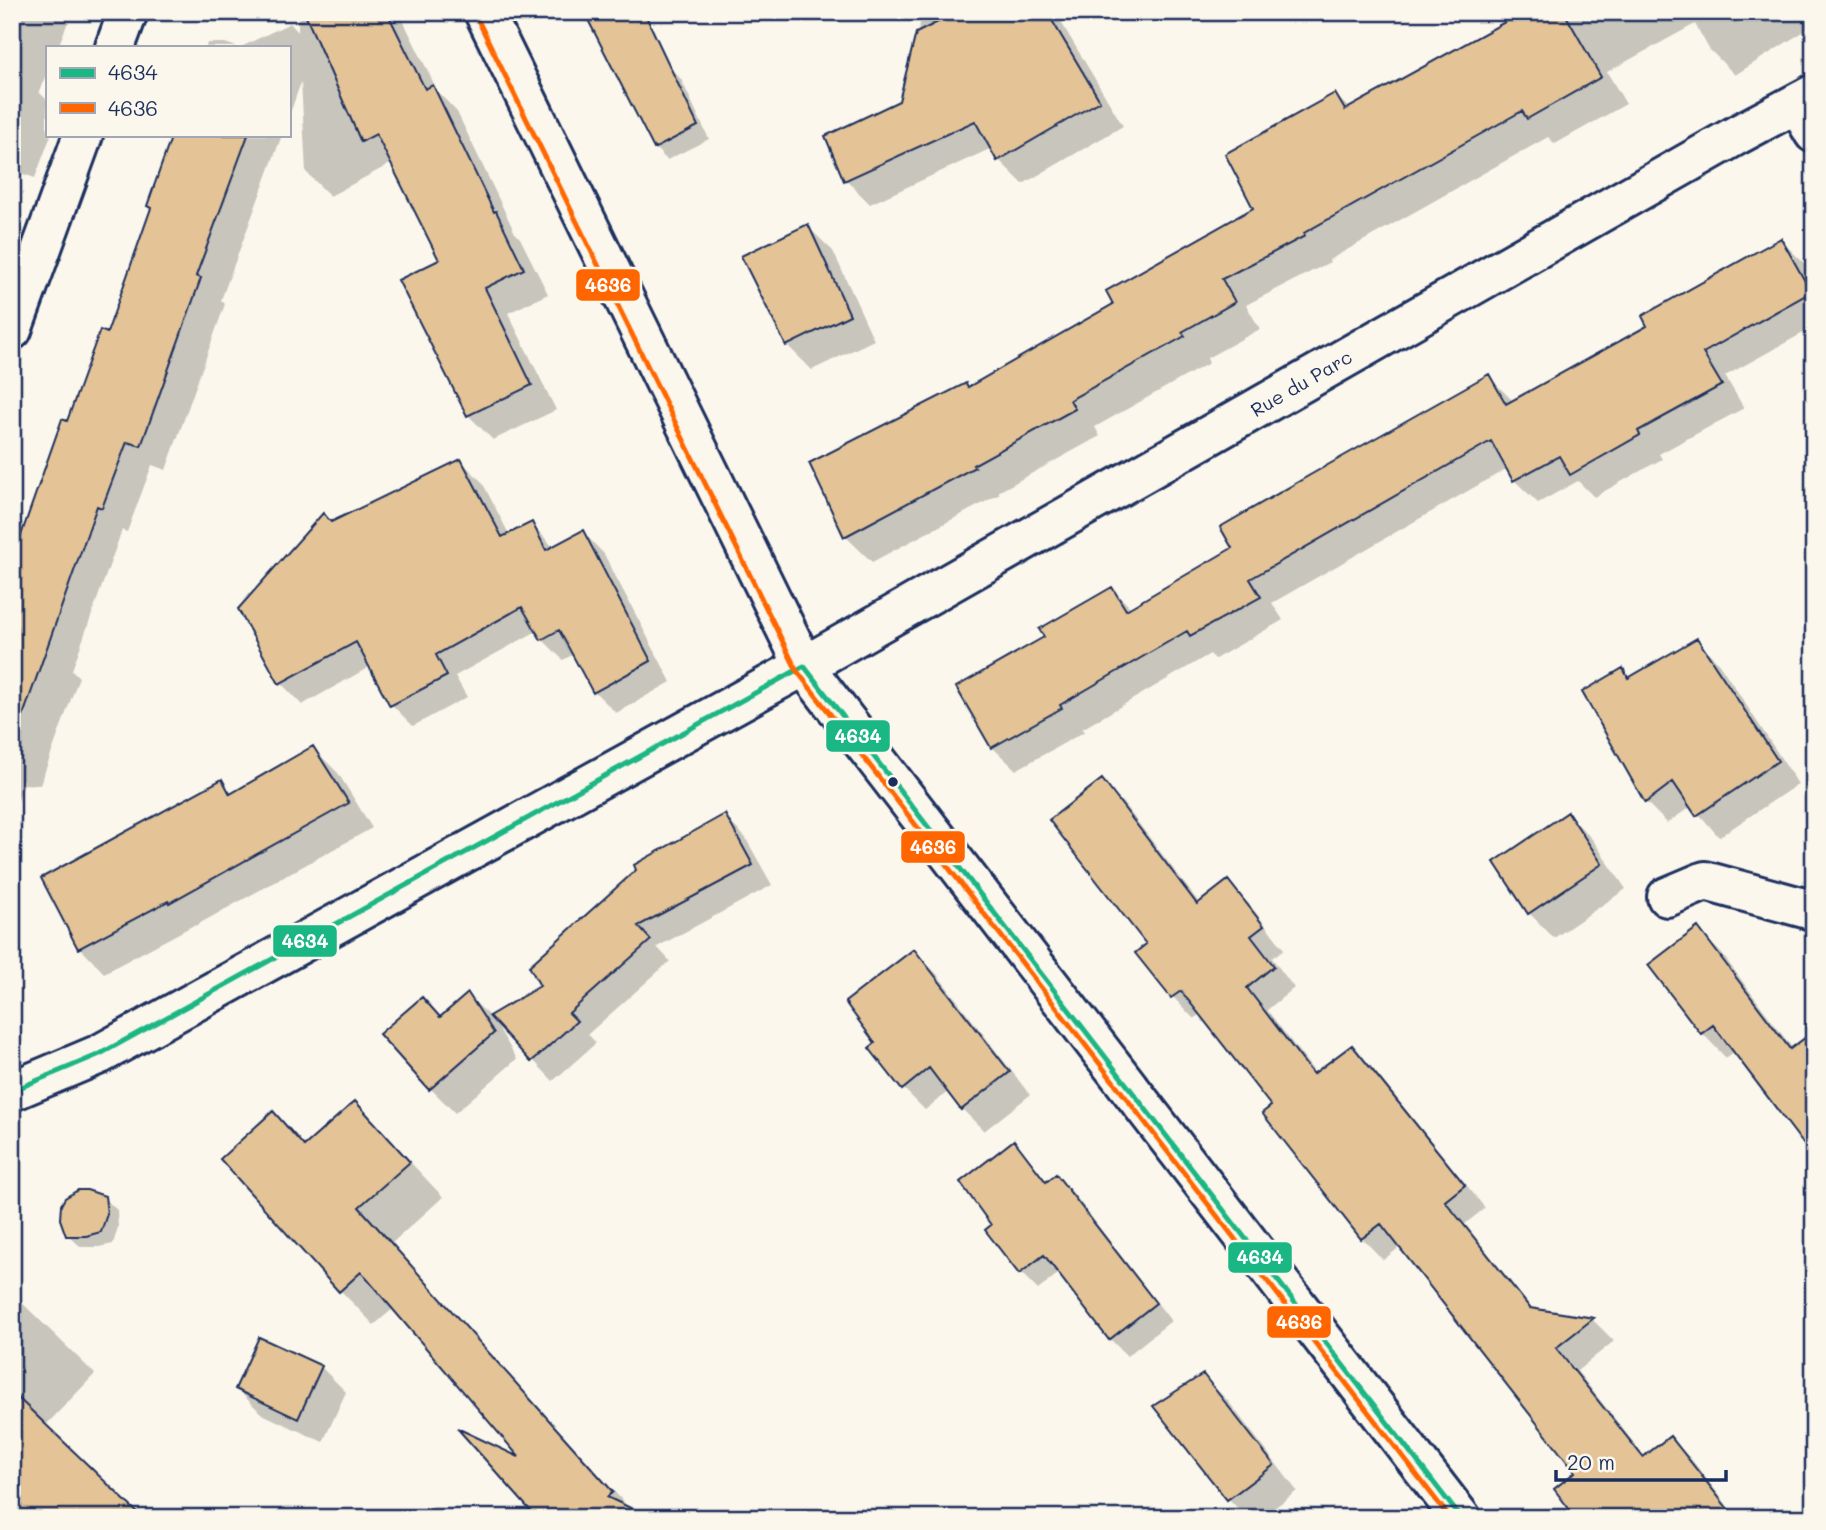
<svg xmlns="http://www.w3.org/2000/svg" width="1826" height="1530" viewBox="0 0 1826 1530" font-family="Mali,sans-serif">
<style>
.shadow{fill:#0003}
.building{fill:#e4c496;stroke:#1b2f5e;stroke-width:2}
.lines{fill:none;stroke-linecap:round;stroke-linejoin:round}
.minor-casing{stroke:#1b2f5e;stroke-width:44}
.minor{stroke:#fbf7ec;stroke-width:38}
.bus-1-casing{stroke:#fbf7ec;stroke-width:10}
.bus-2-casing{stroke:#fbf7ec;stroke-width:10}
.bus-1{stroke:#1ab684;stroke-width:5}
.bus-2{stroke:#f60;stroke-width:5}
.bus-dot{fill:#1b2f5e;stroke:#fbf7ec;stroke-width:2.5}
.labels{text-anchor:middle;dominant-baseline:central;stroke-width:5;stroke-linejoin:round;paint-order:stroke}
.street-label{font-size:19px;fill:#1b2f5e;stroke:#fbf7ec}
.line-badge{stroke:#fbf7ec;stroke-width:2.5}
.badge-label{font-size:19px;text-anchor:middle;font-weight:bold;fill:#fff}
</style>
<rect width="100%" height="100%" fill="#fbf7ec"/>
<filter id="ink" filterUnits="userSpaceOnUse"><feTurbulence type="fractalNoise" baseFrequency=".0143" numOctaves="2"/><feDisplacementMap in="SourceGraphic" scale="14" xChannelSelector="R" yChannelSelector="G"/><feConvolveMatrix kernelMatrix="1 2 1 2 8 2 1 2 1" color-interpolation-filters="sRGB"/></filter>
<g filter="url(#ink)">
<path class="shadow" d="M 12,12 L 72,12 L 58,47 L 47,47 L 47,72 L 39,92 L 47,100 L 47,135 L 51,135 L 35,178 L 12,170 Z
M 312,12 L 399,12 L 438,92 L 457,112 L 515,233 L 520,238 L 548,294 L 508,313 L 556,410 L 493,440 L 468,415 L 442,261 L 392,163 L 330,196 L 306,172 L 301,82 L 289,116 L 289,47 L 241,47 L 290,23 L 298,32 L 298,19 Z
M 923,12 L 1055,12 L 1123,126 L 1023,184 L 999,160 L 992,148 L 870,204 L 846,180 L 827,137 L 900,102 Z
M 1527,12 L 1814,12 L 1814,25 L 1735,75 L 1709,49 L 1695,24 L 1607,72 L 1626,104 L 1555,144 L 1548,137 L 1329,260 L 1330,262 L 1246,305 L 1260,329 L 1207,358 L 1209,363 L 1095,427 L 1100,436 L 998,492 L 1000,494 L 872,562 L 845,536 L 969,388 L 1116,305 L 1255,209 L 1335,95 L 1350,109 Z
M 207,43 L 225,43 L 237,47 L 206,47 Z
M 668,66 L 681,79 L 709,139 L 667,160 L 655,148 Z
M 174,135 L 282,135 L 221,300 L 225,304 L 166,470 L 152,465 L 127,532 L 122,530 L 72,670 L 79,677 L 40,785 L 24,784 L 12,817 L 12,568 L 68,423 L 108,335 L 153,210 L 149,206 Z
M 808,227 L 833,251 L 874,340 L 812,370 L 787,345 Z
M 1780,240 L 1804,263 L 1814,281 L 1814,327 L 1725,376 L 1744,408 L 1659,454 L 1662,459 L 1594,497 L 1578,481 L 1538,503 L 1514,480 L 1508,468 L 1272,603 L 1283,620 L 1215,659 L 1210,654 L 1082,729 L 1084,732 L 1016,770 L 992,747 L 1046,637 L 1112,589 L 1131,608 L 1235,549 L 1489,377 L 1514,402 L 1650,327 Z
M 461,461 L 482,482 L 510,536 L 532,524 L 554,548 L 583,532 L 604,554 L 671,682 L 616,713 L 595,692 L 574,654 L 563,660 L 542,639 L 537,631 L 455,676 L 467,697 L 413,726 L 392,705 L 371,666 L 302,705 L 281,683 L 241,609 L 331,523 Z
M 1696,640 L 1718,662 L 1798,784 L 1719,837 L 1692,806 L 1667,823 L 1646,802 L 1623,671 L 1631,678 Z
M 1814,736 L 1814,757 L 1804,742 Z
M 313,748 L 338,773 L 372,828 L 195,926 L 194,925 L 104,973 L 80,948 L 221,782 L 233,794 Z
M 1101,782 L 1123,803 L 1200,904 L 1228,882 L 1249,904 L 1284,949 L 1272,958 L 1294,988 L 1267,1010 L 1316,1074 L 1351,1047 L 1373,1069 L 1485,1208 L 1465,1224 L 1534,1311 L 1593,1320 L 1614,1341 L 1577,1371 L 1645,1457 L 1670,1438 L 1691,1459 L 1737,1518 L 1579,1518 L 1577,1473 L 1400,1247 L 1383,1260 L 1362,1238 L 1273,1107 L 1200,1014 L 1194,1019 L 1173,997 L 1137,953 L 1148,945 Z
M 1568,814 L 1592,839 L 1626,889 L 1554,938 L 1529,913 Z
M 725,817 L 745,837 L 772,885 L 657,947 L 670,961 L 588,1034 L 596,1043 L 553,1081 L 495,1020 L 494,1021 L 517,1059 L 455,1113 L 430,1088 L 441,1018 L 468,995 L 490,1017 L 542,987 Z
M 1698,930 L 1722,954 L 1793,1049 L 1735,1051 L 1726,1058 L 1702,1033 L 1651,965 Z
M 914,951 L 936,973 L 1030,1095 L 984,1131 L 962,1109 L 949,1091 L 925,1110 L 903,1088 Z
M 355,1103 L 443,1197 L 392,1243 L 638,1518 L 526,1462 L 394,1308 L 374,1325 L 340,1290 L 273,1114 L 306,1147 Z
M 1014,1142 L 1048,1182 L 1056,1176 L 1073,1193 L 1171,1321 L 1127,1356 L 1110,1339 L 1060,1272 L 1038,1290 L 1021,1273 L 987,1230 L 994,1225 Z
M 104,1198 L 117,1210 L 118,1227 L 113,1244 L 99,1247 L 81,1247 L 68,1235 Z
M 12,1293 L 95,1374 L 45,1426 L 12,1518 Z
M 321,1367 L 346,1392 L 323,1442 L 262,1414 L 237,1389 Z
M 1203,1376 L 1228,1401 L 1297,1491 L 1261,1518 L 1247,1518 L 1229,1499 L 1156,1407 Z"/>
<path class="building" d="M 304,12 L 387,12 L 425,89 L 433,85 L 494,212 L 496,211 L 524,269 L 485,288 L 532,385 L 467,416 L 398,280 L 439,260 L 376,134 L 361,142 Z
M 584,12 L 644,12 L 698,126 L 654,149 Z
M 958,12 L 1047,12 L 1100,101 L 997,161 L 975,121 L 844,181 L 825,136 L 899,101 L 916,33 Z
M 1523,12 L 1564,12 L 1601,77 L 1527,119 L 1522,111 L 1304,233 L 1305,236 L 1222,279 L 1235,302 L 1182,332 L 1185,336 L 1070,400 L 1075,409 L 973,465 L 975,467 L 844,537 L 809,463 L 966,383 L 968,387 L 1113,304 L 1106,291 L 1253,208 L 1225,154 L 1335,93 L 1345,110 Z
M 172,135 L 248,135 L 196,276 L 201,278 L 141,446 L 127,442 L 102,508 L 97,506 L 19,727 L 12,725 L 12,561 L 62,419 L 67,421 L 100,330 L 107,333 L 151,208 L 147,206 Z
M 808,224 L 850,315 L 786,346 L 741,256 Z
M 1781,238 L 1811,292 L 1703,353 L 1722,385 L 1638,431 L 1640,435 L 1570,475 L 1559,456 L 1513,481 L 1491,441 L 1250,579 L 1261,597 L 1190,636 L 1187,631 L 1060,705 L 1062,708 L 991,748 L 956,687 L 1044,637 L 1039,629 L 1112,587 L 1126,610 L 1232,548 L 1220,527 L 1310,475 L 1489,374 L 1506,404 L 1647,326 L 1642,316 Z
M 461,459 L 502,537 L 532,522 L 546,550 L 583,530 L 651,661 L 593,693 L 559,630 L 541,640 L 522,607 L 436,655 L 447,676 L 390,706 L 356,642 L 279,684 L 238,609 L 323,513 L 331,522 Z
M 1697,638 L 1778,761 L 1696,816 L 1673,782 L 1645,803 L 1582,692 L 1623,668 L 1628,678 Z
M 313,746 L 349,803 L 169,903 L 168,901 L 78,949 L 41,878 L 222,779 L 230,794 Z
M 1102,779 L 1197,904 L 1228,880 L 1264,926 L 1251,936 L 1274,966 L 1247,988 L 1313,1074 L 1352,1045 L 1465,1185 L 1445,1201 L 1530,1308 L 1594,1318 L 1556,1348 L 1643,1457 L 1670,1436 L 1735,1518 L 1576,1518 L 1554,1489 L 1575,1472 L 1381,1224 L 1361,1239 L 1262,1113 L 1271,1106 L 1181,991 L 1171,998 L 1135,953 L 1146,944 L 1049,820 Z
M 1568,812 L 1602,864 L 1528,914 L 1494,862 Z
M 725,814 L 753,865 L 638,926 L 651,940 L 569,1013 L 577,1021 L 531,1062 L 489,1016 L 540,986 L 529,966 L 636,870 L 634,865 Z
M 1698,927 L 1790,1049 L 1814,1031 L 1814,1158 L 1713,1025 L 1701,1034 L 1648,965 Z
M 914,949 L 1010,1072 L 961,1110 L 929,1068 L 902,1090 L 869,1048 L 875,1043 L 845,1002 Z
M 468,993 L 494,1033 L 429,1090 L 379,1034 L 422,997 L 440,1017 Z
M 355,1101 L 410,1162 L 359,1207 L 613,1492 L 607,1497 L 652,1518 L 537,1518 L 457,1428 L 519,1457 L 361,1272 L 339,1292 L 220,1159 L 273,1111 L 304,1146 Z
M 1014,1140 L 1046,1182 L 1056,1174 L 1156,1303 L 1109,1340 L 1044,1255 L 1019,1274 L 985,1230 L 991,1225 L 960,1182 Z
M 78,1190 L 87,1190 L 105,1196 L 107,1214 L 101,1232 L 86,1236 L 66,1236 L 60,1219 L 61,1205 L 65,1198 Z
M 259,1337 L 322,1366 L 298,1419 L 235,1389 Z
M 1203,1374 L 1274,1465 L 1227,1500 L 1153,1406 Z
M 12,1392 L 143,1518 L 12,1518 Z"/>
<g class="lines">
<defs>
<path id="minor" d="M 484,12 L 804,666 L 1461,1518
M 115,47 L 128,12
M 1797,104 L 1814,133
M 12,330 L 83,135
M 1667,897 L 1705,881 L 1808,909
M 12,1091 L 100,1054 L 804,666 L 1737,135 L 1814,94"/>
</defs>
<use href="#minor" class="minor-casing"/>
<use href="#minor" class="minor"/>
<defs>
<path id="bus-1" d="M 12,1091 L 100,1054 L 804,666 L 1461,1518"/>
<path id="bus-2" d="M 476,16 L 797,671 L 1450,1518"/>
</defs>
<use href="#bus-1" class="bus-1-casing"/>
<use href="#bus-2" class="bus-2-casing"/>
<use href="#bus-1" class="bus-1"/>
<use href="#bus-2" class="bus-2"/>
</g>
</g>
<circle class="bus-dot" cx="893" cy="782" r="6"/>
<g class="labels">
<g class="street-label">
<text transform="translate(1301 383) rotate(-30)">Rue du Parc</text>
</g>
</g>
<g class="line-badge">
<rect x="575" y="268" width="66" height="34" rx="7" fill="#f60"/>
<rect x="825" y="719" width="66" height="34" rx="7" fill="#1ab684"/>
<rect x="900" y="830" width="66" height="34" rx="7" fill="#f60"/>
<rect x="272" y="924" width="66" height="34" rx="7" fill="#1ab684"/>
<rect x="1227" y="1241" width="66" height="33" rx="7" fill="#1ab684"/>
<rect x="1266" y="1305" width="66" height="34" rx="7" fill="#f60"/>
</g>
<g class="badge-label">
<text x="608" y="292">4636</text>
<text x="858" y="743">4634</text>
<text x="933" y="854">4636</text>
<text x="305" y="948">4634</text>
<text x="1260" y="1264">4634</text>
<text x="1299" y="1329">4636</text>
</g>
<rect width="1826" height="1530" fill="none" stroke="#fbf7ec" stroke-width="42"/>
<rect x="21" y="21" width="1784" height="1488" fill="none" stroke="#1b2f5e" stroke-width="2.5" filter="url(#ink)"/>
<rect x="46" y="46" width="245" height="91" fill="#fbf7ec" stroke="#a1a7b3" stroke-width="2"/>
<rect x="60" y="68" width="35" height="10" fill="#1ab684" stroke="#a1a7b3" stroke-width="2"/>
<text x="108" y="80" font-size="21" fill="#1b2f5e">4634</text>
<rect x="60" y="103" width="35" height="10" fill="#ff6600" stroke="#a1a7b3" stroke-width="2"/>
<text x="108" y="116" font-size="21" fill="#1b2f5e">4636</text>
<path d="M1556 1470v10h170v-10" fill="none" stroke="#1b2f5e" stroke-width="3.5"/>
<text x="1567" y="1470" font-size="21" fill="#1b2f5e" stroke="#fbf7ec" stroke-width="5" paint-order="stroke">20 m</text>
</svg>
